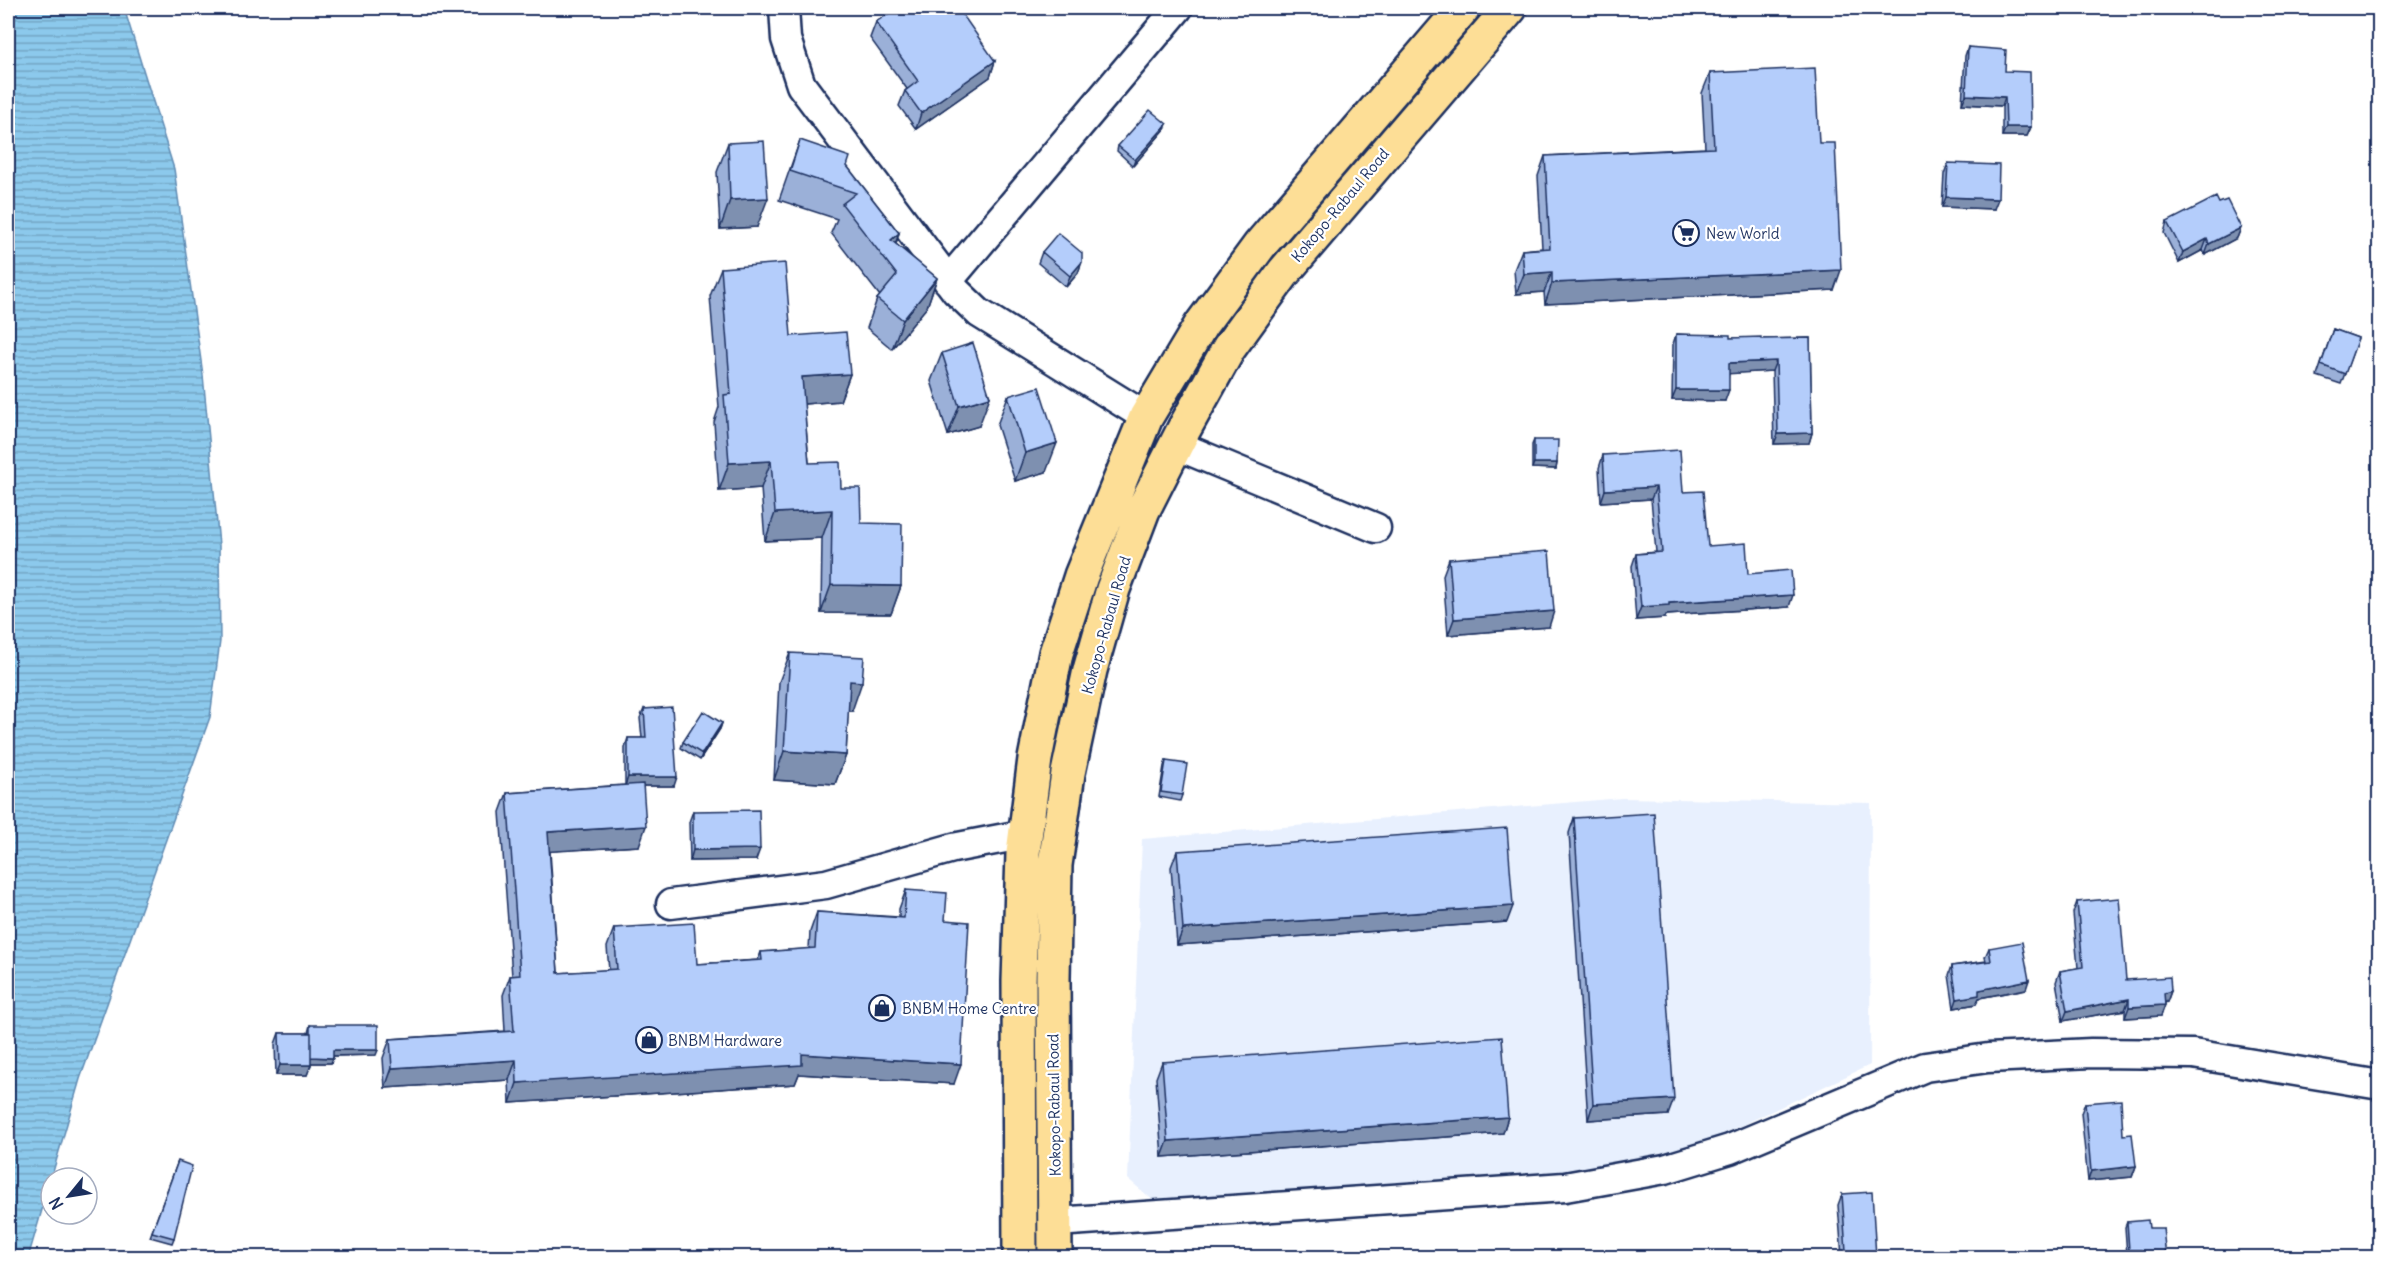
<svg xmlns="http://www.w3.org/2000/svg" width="2387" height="1265" viewBox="0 0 2387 1265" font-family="Delius,sans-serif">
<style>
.built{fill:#e8f0fe}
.water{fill:url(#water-rules);stroke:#5f8bb3;stroke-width:1.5}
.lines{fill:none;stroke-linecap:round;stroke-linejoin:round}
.minor-casing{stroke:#1b2f5e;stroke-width:33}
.major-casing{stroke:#1b2f5e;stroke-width:38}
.minor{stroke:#fff;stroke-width:28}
.major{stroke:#fdde96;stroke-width:33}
.wall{fill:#9bb0d8;stroke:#1b2f5e;stroke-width:1.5}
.shaded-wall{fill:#7e90b0;stroke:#1b2f5e;stroke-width:1.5}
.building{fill:#b4cdfb;stroke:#1b2f5e;stroke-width:1.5}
.labels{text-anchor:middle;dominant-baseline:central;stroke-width:4.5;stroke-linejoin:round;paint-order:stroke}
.street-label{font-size:15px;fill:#1b2f5e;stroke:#fff}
.poi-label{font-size:15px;fill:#1b2f5e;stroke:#fff;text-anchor:start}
</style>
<defs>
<pattern id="water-rules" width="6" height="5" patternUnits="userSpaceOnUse" patternTransform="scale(1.5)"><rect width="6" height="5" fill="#8cc9ec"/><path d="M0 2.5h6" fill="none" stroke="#72a4c2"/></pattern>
</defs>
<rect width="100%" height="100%" fill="#fff"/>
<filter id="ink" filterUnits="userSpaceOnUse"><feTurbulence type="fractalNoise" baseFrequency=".0167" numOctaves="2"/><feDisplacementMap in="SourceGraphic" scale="12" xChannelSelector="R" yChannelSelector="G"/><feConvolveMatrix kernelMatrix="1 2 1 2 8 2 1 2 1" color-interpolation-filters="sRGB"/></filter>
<g filter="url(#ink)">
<path class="built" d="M 1622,798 L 1871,803 L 1870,1065 L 1721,1135 L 1601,1180 L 1154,1201 L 1128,1179 L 1142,839 Z"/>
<path class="water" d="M 8,8 L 124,8 L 174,169 L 203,375 L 219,545 L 220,641 L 210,717 L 80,1079 L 28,1258 L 8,1257 Z"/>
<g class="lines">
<defs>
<path id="minor" d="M 784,8 L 786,39 L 801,85 L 956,291 L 979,313 L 1146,417
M 948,281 L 1178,8
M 1176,445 L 1376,528
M 671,904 L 826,884 L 953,848 L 1026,834
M 1056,1222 L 1565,1187 L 1665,1169 L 1730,1149 L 1925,1067 L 1988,1058 L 2091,1053 L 2193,1054 L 2380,1085"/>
<path id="major" d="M 1020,1258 L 1019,981 L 1023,853 L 1035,759 L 1056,653 L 1081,576 L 1146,417 L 1201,325 L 1260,245 L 1463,8
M 1055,1258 L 1053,978 L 1055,865 L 1068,773 L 1090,670 L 1113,589 L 1143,510 L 1184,429 L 1229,348 L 1284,272 L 1510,8"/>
</defs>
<use href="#minor" class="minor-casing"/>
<use href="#major" class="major-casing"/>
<use href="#minor" class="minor"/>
<use href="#major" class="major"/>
</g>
<path class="wall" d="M 876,22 L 995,61 L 990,77 L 916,129 L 899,106 L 905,91 L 907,89 L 870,38 Z
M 1968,47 L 2005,71 L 2031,127 L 2027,136 L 2002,136 L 2002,106 L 1962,104 L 1965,56 Z
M 1710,73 L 1819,143 L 1834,290 L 1545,304 L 1544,292 L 1516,294 L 1514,270 L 1522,250 L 1542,248 L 1538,176 L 1545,156 L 1705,148 L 1702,93 Z
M 1165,129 L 1133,166 L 1117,151 L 1118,146 Z
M 800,140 L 847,166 L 899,233 L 896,244 L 937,278 L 927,307 L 892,349 L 867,328 L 877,299 L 880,296 L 831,233 L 837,219 L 779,200 Z
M 728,143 L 757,227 L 720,229 L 717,172 Z
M 1948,163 L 1994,209 L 1942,207 L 1944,174 Z
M 2167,222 L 2241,228 L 2237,238 L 2205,255 L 2203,250 L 2179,263 L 2164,233 Z
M 1042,252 L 1078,273 L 1066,287 L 1038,263 Z
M 721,268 L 791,336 L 850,374 L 840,401 L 804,404 L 809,463 L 841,488 L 861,523 L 901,586 L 891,614 L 821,613 L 822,538 L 765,541 L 761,488 L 719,491 L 714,422 L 719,407 L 710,296 Z
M 2333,329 L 2358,338 L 2341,384 L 2317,376 Z
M 1676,334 L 1730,338 L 1761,339 L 1810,338 L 1812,433 L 1809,443 L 1774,444 L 1772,371 L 1729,373 L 1725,401 L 1672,400 L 1673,344 Z
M 942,353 L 979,426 L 948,435 L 931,381 Z
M 1008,396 L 1046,472 L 1015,481 L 997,425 Z
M 1534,440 L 1557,463 L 1556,469 L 1532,468 L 1532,445 Z
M 1603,455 L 1683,492 L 1708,546 L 1748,574 L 1789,607 L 1666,615 L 1665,618 L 1636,620 L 1632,566 L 1636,554 L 1656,552 L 1651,499 L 1601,502 L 1599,468 Z
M 1449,559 L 1549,627 L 1448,635 L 1443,575 Z
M 790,653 L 852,711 L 848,711 L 846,755 L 835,784 L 774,780 L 779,682 Z
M 644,709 L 674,786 L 643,786 L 639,846 L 550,851 L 558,973 L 609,970 L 607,947 L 614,928 L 697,964 L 758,960 L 761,952 L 809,949 L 810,932 L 817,912 L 899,917 L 899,909 L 906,890 L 945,920 L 954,1084 L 799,1074 L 795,1084 L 510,1103 L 509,1080 L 385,1088 L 383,1058 L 390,1039 L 505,1031 L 503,995 L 510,976 L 512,976 L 500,812 L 507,793 L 625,785 L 625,747 L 628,738 L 642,738 L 640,718 Z
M 722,723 L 720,729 L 700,760 L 681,748 L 683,742 Z
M 1166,761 L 1182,795 L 1180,801 L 1159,797 L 1164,766 Z
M 693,811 L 756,860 L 690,861 L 689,822 Z
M 1574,818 L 1668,1115 L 1588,1120 L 1569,833 Z
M 1177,851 L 1507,922 L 1177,945 L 1171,867 Z
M 2077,902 L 2126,980 L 2171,991 L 2167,1002 L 2165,1003 L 2161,1016 L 2125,1018 L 2125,1010 L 2063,1021 L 2056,982 L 2060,971 L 2078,968 L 2073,913 Z
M 1989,948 L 2026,989 L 1979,998 L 1976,1004 L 1954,1008 L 1949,975 L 1952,966 L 1986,961 L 1985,957 Z
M 310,1025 L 376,1055 L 333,1056 L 331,1063 L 311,1063 L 307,1075 L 276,1075 L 275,1044 L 279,1033 L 308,1033 Z
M 1162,1062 L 1508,1117 L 1503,1133 L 1162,1157 L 1156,1078 Z
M 2085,1103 L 2123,1135 L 2136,1166 L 2132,1177 L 2088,1181 L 2081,1113 Z
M 178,1161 L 174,1238 L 172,1243 L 150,1237 Z
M 1842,1194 L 1876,1257 L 1842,1257 L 1838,1205 Z
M 2127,1222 L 2149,1228 L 2166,1257 L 2139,1257 L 2139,1255 L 2127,1256 L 2125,1227 Z"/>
<path class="shaded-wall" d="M 995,61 L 990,77 L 916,129 L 921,113 Z
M 1966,95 L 2005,97 L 2002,106 L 1962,104 Z
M 1167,124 L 1165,129 L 1133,166 L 1135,160 Z
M 2006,127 L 2031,127 L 2027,136 L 2002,136 Z
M 1946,197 L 1998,199 L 1994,209 L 1942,207 Z
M 768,198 L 757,227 L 720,229 L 730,200 Z
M 2241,228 L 2237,238 L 2205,255 L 2209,244 Z
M 899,233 L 889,262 L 891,240 Z
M 2207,239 L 2203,250 L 2179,263 L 2183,252 Z
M 1082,262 L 1078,273 L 1066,287 L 1070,276 Z
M 1841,270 L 1834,290 L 1545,304 L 1552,283 Z
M 1552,272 L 1544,292 L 1516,294 L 1524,274 Z
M 937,278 L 927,307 L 892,349 L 903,320 Z
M 1776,361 L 1772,371 L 1726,374 L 1729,363 Z
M 850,374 L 840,401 L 792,405 L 802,377 Z
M 1676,390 L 1729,390 L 1725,401 L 1672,400 Z
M 990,397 L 979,426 L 948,435 L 959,406 Z
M 1812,433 L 1809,443 L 1774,444 L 1778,434 Z
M 1057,443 L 1046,472 L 1015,481 L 1025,453 Z
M 771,461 L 761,488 L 719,491 L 729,463 Z
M 1534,463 L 1557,463 L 1556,469 L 1532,468 Z
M 1656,487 L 1651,499 L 1601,502 L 1605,490 Z
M 832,510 L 822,538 L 765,541 L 775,513 Z
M 831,585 L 901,586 L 891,614 L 821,613 Z
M 1793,595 L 1789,607 L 1666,615 L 1665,618 L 1636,620 L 1641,607 L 1669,603 Z
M 1554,611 L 1549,627 L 1448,635 L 1454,619 Z
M 850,681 L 862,682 L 852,711 L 839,710 Z
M 722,723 L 720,729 L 700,760 L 702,754 Z
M 784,751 L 846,755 L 835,784 L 774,780 Z
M 628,777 L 677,777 L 674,786 L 625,786 Z
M 646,826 L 639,846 L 541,852 L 548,832 Z
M 760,849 L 756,860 L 690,861 L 693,850 Z
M 1513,906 L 1507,922 L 1177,945 L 1183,929 Z
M 2029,980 L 2026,989 L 1979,998 L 1976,1004 L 1954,1008 L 1957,999 L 1979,990 Z
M 2171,991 L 2167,1002 L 2160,1003 L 2164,993 Z
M 2129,999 L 2125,1010 L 2063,1021 L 2067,1011 Z
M 2165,1005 L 2161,1016 L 2125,1018 L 2129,1007 Z
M 333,1050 L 378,1050 L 376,1055 L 331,1056 Z
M 802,1054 L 961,1064 L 954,1084 L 799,1074 L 795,1084 L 510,1103 L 517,1083 Z
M 310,1057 L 333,1058 L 331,1063 L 308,1063 Z
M 516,1060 L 509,1080 L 385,1088 L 392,1068 Z
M 280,1065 L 311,1065 L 307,1075 L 276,1075 Z
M 1674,1099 L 1668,1115 L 1588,1120 L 1593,1104 Z
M 1508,1117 L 1503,1133 L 1162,1157 L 1168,1141 Z
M 2136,1166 L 2132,1177 L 2088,1181 L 2091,1171 Z
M 2129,1250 L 2141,1250 L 2139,1255 L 2127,1256 Z
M 1846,1251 L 1848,1251 L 1846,1257 L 1844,1257 Z"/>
<path class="building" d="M 897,8 L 958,8 L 995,61 L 921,113 L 905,91 L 918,81 L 876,22 Z
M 1968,47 L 2006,50 L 2005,71 L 2030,72 L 2031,127 L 2006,127 L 2005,97 L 1966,95 Z
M 1815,68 L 1819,143 L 1835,143 L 1841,270 L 1552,283 L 1552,272 L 1524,274 L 1522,250 L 1550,248 L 1545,156 L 1714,148 L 1710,73 Z
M 1150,110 L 1167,124 L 1135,160 L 1118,146 Z
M 800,140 L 850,157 L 847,166 L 899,233 L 891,240 L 937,278 L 903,320 L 877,299 L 897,275 L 842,204 L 856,193 L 790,171 Z
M 764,141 L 768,198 L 730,200 L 728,143 Z
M 1948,163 L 1999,165 L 1998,199 L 1946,197 Z
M 2216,197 L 2219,203 L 2227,200 L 2241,228 L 2209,244 L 2207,239 L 2183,252 L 2167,222 Z
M 1058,233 L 1082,253 L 1082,262 L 1070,276 L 1042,252 Z
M 785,263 L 791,336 L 846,332 L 850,374 L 802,377 L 809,463 L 840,462 L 841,488 L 860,488 L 861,523 L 902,524 L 901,586 L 831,585 L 832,510 L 775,513 L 771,461 L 729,463 L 724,395 L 731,394 L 721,268 Z
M 2333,329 L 2358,338 L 2345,374 L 2321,365 Z
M 1676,334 L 1730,335 L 1730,338 L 1761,337 L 1761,339 L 1810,338 L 1812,433 L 1778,434 L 1776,361 L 1729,363 L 1729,390 L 1676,390 Z
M 973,343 L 990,397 L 959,406 L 942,353 Z
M 1039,387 L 1057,443 L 1025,453 L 1008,396 Z
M 1534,440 L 1558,440 L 1557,463 L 1534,463 Z
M 1680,450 L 1683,492 L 1703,491 L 1708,546 L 1746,543 L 1748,574 L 1791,570 L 1793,595 L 1669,603 L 1669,605 L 1641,607 L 1636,554 L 1662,552 L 1656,487 L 1605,490 L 1603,455 Z
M 1549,551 L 1554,611 L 1454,619 L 1449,559 Z
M 790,653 L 864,657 L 862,682 L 850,681 L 846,755 L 784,751 Z
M 672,707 L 677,777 L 628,777 L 628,738 L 646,738 L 644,709 Z
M 703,711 L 722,723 L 702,754 L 683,742 Z
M 1166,761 L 1187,764 L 1182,795 L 1161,792 Z
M 643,784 L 646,826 L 548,832 L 558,973 L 617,969 L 614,928 L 694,923 L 697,964 L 762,960 L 761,952 L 815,948 L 817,912 L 904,918 L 906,890 L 947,893 L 945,920 L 969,922 L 961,1064 L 802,1054 L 802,1065 L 517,1083 L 516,1060 L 392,1068 L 390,1039 L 514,1031 L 510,976 L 520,975 L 507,793 Z
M 759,810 L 760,849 L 693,850 L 693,811 Z
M 1654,813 L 1674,1099 L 1593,1104 L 1574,818 Z
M 1507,828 L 1513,906 L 1183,929 L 1177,851 Z
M 2119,898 L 2126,980 L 2170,977 L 2171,991 L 2164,993 L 2165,1005 L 2129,1007 L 2129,999 L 2067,1011 L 2060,971 L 2083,967 L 2077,902 Z
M 2022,942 L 2029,980 L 1979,990 L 1979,995 L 1957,999 L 1952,966 L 1991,961 L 1989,948 Z
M 310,1025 L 378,1025 L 378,1050 L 333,1050 L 333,1058 L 311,1057 L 311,1033 L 310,1033 Z
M 279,1033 L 311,1033 L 311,1065 L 280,1065 Z
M 1502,1037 L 1508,1117 L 1168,1141 L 1162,1062 Z
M 2121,1100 L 2123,1135 L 2132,1134 L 2136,1166 L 2091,1171 L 2085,1103 Z
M 178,1161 L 192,1166 L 174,1238 L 152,1232 Z
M 1872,1192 L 1876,1257 L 1848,1257 L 1848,1251 L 1846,1251 L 1842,1194 Z
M 2148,1220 L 2149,1228 L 2163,1228 L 2166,1257 L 2141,1257 L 2141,1250 L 2129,1250 L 2127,1222 Z"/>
</g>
<defs>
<symbol id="supermarket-ring" viewBox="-11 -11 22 22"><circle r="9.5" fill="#fff" stroke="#1b2f5e" stroke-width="1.5"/><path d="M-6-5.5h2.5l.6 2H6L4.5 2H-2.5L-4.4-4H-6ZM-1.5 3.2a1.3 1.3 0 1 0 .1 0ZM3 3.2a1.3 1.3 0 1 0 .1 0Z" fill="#1b2f5e"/></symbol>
<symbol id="shop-ring" viewBox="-11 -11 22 22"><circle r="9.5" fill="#fff" stroke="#1b2f5e" stroke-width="1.5"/><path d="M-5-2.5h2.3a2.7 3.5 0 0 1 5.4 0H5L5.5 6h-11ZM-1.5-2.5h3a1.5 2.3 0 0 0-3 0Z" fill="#1b2f5e"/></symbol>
</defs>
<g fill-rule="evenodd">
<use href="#supermarket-ring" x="1671" y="218" width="30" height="30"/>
<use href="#shop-ring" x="867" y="993" width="30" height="30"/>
<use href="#shop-ring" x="634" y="1025" width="30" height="30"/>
</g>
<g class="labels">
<g class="street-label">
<text transform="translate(1340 205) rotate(-50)">Kokopo-Rabaul Road</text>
<text transform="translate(1106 625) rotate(-74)">Kokopo-Rabaul Road</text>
<text transform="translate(1054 1105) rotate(-91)">Kokopo-Rabaul Road</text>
</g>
<g class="poi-label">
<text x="1706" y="233">New World</text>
<text x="902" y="1008">BNBM Home Centre</text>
<text x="668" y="1040">BNBM Hardware</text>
</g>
</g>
<rect width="2387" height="1265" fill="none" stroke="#fff" stroke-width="30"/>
<rect x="15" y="15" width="2357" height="1235" fill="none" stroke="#1b2f5e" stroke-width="2" filter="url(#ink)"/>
<g transform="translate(69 1196) rotate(240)"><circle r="28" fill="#ffffff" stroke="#a4acbf" stroke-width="1.5"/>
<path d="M0-4.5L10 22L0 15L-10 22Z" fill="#1b2f5e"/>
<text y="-9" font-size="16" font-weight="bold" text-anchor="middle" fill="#1b2f5e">N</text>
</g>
</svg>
